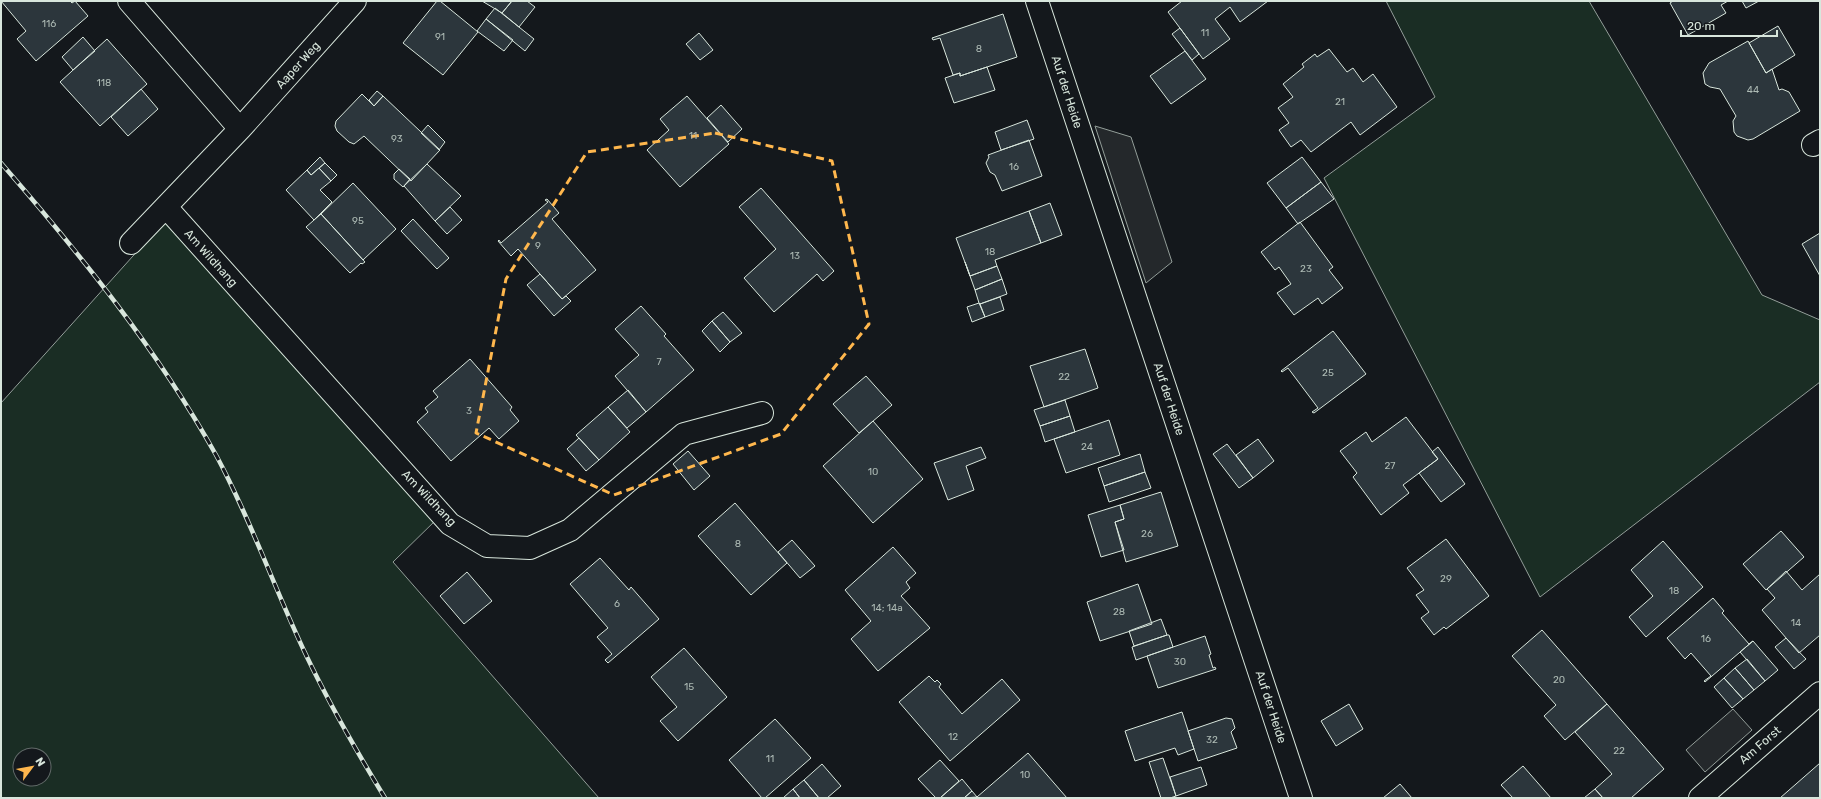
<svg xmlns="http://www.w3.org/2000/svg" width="1821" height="799" viewBox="0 0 1821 799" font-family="Rubik,sans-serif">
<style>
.green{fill:#1a2d24;stroke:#939e99;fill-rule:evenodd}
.parking{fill:#24282b;stroke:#939e99}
.building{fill:#2c363c;stroke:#d8e6dc}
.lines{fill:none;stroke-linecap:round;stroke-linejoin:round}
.minor-casing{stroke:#d8e6dc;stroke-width:24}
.minor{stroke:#14181c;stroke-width:22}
.rail-casing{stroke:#d8e6dc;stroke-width:4.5}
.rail{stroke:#14181c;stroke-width:3;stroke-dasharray:9;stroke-linecap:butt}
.marked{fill:none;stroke:#ffb74d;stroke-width:3;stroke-dasharray:8 5;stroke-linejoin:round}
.labels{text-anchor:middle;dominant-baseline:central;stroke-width:3;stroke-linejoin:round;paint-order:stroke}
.number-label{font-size:10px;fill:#adbab4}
.street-label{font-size:12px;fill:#d8e6dc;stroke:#14181c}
</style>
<rect width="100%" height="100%" fill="#14181c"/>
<path class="green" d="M 1386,1 L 1589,1 L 1762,295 L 1820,320 L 1820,382 L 1540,597 L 1324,178 L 1435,97 Z
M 168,217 L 438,518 L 393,562 L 599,798 L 1,798 L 1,403 ZM 20,755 L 44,755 L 44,779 L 20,779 Z"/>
<path class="parking" d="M 1095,126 L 1131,137 L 1172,262 L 1146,283 Z
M 1733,709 L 1752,730 L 1705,772 L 1686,750 Z"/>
<path class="building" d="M 1,1 L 70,1 L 72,3 L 75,1 L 88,16 L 36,61 L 17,39 L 26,31 Z
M 437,1 L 440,1 L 478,32 L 443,75 L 403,43 Z
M 482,1 L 512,1 L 502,13 Z
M 512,1 L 527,1 L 535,7 L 519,27 L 502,13 Z
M 1182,1 L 1268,1 L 1240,22 L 1230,7 L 1215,19 L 1230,39 L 1203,59 L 1168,12 Z
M 1673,1 L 1728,1 L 1721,5 L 1726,13 L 1688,35 L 1670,3 Z
M 1742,1 L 1759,1 L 1746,8 Z
M 495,8 L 534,39 L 525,51 L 486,19 Z
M 1003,14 L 1017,57 L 960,76 L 960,73 L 953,75 L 940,38 L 933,40 L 932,38 Z
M 486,19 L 513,40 L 504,51 L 477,31 Z
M 1778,26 L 1795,55 L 1766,73 L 1749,43 Z
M 1180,28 L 1199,54 L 1192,60 L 1172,34 Z
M 699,33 L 713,50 L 700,60 L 686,44 Z
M 83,37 L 95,51 L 73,70 L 62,57 Z
M 107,39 L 147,84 L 100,126 L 60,82 Z
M 1748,41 L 1766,73 L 1772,69 L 1779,90 L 1782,89 L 1789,92 L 1800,111 L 1753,139 L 1748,140 L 1737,136 L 1734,132 L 1733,121 L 1736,116 L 1720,89 L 1710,87 L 1705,84 L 1703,73 L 1709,63 Z
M 1329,49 L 1347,72 L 1353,68 L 1363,82 L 1373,74 L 1397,107 L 1360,135 L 1351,122 L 1311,152 L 1301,140 L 1291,147 L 1279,130 L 1289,123 L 1278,108 L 1293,97 L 1283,84 L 1304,67 L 1302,64 L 1315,54 L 1317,57 Z
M 1185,51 L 1206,79 L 1171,104 L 1150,76 Z
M 987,67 L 995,90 L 954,103 L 945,78 L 960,73 L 960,76 Z
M 141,89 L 158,109 L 128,136 L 111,117 Z
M 377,91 L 383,96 L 374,106 L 369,100 Z
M 362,94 L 374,106 L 383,96 L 440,150 L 411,181 L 364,136 L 354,144 L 349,142 L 337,131 L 335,126 L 336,121 Z
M 687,96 L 729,144 L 680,187 L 647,150 L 669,130 L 660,119 Z
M 721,105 L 742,129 L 728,142 L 707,118 Z
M 1027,120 L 1034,139 L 1001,150 L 995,132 Z
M 428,125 L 445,142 L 439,150 L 421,133 Z
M 1029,140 L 1042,176 L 1002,191 L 995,175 L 990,172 L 986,163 L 989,157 L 988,155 Z
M 320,157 L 325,163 L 311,175 L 307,170 Z
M 1302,157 L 1321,182 L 1286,208 L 1267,183 Z
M 325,163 L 337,175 L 331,181 L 319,168 Z
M 427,164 L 461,196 L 435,221 L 404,186 Z
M 319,168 L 331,181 L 320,190 L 332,202 L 314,220 L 286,190 L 307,170 L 311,175 Z
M 399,169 L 410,179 L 403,187 L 394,179 L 394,174 Z
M 1321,182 L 1334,199 L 1298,224 L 1286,208 Z
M 353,183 L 396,229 L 363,260 L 321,214 Z
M 761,188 L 834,271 L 823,281 L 817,274 L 774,312 L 744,278 L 776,249 L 739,207 Z
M 547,199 L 559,213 L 552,219 L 596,270 L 562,299 L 518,249 L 511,256 L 498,241 L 499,240 L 501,243 L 548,202 L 545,200 Z
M 1050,203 L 1062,235 L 1041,243 L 1029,211 Z
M 450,207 L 462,220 L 447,234 L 435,221 Z
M 1029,211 L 1041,243 L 995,260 L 997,266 L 970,276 L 956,238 Z
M 321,214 L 365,262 L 362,264 L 361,263 L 350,273 L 306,227 Z
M 413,219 L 449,258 L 437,269 L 401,231 Z
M 1300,222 L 1333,267 L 1329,270 L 1343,288 L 1322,304 L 1318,298 L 1294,315 L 1277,293 L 1291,284 L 1279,267 L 1275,270 L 1261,252 Z
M 1820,233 L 1820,276 L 1802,244 Z
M 965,262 L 970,276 L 997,266 L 1002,279 L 975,290 Z
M 540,274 L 562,299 L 566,296 L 571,301 L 554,316 L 527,285 Z
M 1002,279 L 1007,294 L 980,304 L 979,303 L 975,290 Z
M 1000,297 L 1004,310 L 985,317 L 980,304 Z
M 979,303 L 985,317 L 972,322 L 967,307 Z
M 641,306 L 666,334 L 664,336 L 694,370 L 646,412 L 615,376 L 639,355 L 615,329 Z
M 723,312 L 742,333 L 730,342 L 712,321 Z
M 712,321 L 730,342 L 720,352 L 702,331 Z
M 1333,331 L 1366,374 L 1314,413 L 1312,412 L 1318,408 L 1288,368 L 1282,372 L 1281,371 Z
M 1085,349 L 1098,388 L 1044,407 L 1030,366 Z
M 470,359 L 512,407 L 510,410 L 519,421 L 499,439 L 489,428 L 451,461 L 417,422 L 428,412 L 425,408 L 438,397 L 433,391 Z
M 866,376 L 892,405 L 859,433 L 833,404 Z
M 628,390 L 646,412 L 627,428 L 608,407 Z
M 1065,400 L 1070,416 L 1040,426 L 1034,410 Z
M 608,407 L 630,432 L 599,460 L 576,435 Z
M 1070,416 L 1075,432 L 1045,442 L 1040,426 Z
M 1406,417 L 1438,459 L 1403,485 L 1409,493 L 1381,515 L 1353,477 L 1357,473 L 1340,451 L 1366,432 L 1372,442 Z
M 1109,420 L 1120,455 L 1066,473 L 1054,439 Z
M 873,421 L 923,479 L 873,523 L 823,466 Z
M 579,438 L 599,460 L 586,471 L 567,449 Z
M 1258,439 L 1274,461 L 1253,478 L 1236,455 Z
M 1227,444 L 1253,478 L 1239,488 L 1213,454 Z
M 981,447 L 986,458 L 966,466 L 974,490 L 948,500 L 934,463 Z
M 1438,447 L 1465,484 L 1441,502 L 1419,473 L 1438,459 L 1432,452 Z
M 688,451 L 710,476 L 694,490 L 673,464 Z
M 1140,454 L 1145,472 L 1104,486 L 1098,468 Z
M 1145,472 L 1151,488 L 1109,502 L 1104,486 Z
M 1161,492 L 1178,546 L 1126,562 L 1115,522 L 1124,519 L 1120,505 Z
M 735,503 L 787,563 L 751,595 L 698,536 Z
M 1120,505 L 1124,519 L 1115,522 L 1124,550 L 1101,557 L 1088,515 Z
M 1781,531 L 1804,557 L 1766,590 L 1743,564 Z
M 1446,539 L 1489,596 L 1446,629 L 1444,627 L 1434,635 L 1421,618 L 1429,612 L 1416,595 L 1424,590 L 1407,568 Z
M 792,540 L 815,566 L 800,578 L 778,552 Z
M 1663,541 L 1703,587 L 1646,637 L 1629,617 L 1653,596 L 1631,570 Z
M 893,547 L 916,573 L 906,582 L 910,588 L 901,596 L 930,628 L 878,671 L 851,639 L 871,621 L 845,590 Z
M 600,558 L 629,590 L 631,587 L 659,619 L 608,663 L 605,660 L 612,654 L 597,637 L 608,628 L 570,584 Z
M 1786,571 L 1802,590 L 1820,574 L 1820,635 L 1799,653 L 1762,610 L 1775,598 L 1767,589 Z
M 467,572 L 492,601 L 464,624 L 440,596 Z
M 1138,584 L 1152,624 L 1100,641 L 1087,602 Z
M 1713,598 L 1724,611 L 1722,613 L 1749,644 L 1753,641 L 1705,682 L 1704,681 L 1711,676 L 1691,653 L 1685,659 L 1667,638 Z
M 1161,619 L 1167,635 L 1134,646 L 1129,631 Z
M 1542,630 L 1607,704 L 1565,740 L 1544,716 L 1556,705 L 1512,656 Z
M 1167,635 L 1169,635 L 1173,647 L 1136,660 L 1132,647 Z
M 1205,636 L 1211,654 L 1209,655 L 1213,668 L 1215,667 L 1216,669 L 1158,688 L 1147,656 Z
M 1786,638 L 1806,659 L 1794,669 L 1775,647 Z
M 1753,641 L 1778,670 L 1765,681 L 1740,652 Z
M 684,648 L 727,697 L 678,741 L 660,721 L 677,707 L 651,677 Z
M 1747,659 L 1765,681 L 1754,690 L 1735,668 Z
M 1735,668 L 1754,690 L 1743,699 L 1724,678 Z
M 929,676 L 935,682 L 937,680 L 941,684 L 939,687 L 962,714 L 1002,679 L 1020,700 L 950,761 L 899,702 Z
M 1724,678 L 1743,699 L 1732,708 L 1714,687 Z
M 1349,704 L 1363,729 L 1336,746 L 1321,721 Z
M 1607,704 L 1664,769 L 1631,798 L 1603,798 L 1595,789 L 1612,774 L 1575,732 Z
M 1182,712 L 1194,749 L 1178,755 L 1175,748 L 1135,761 L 1125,731 Z
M 1226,718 L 1232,719 L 1235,728 L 1231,732 L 1237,748 L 1198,761 L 1188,731 Z
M 775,719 L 811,758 L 765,798 L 762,798 L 729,760 Z
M 1028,753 L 1067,798 L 977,798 L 977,797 Z
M 1163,758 L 1176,796 L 1170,798 L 1161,798 L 1149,762 Z
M 940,760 L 959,781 L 940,798 L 936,798 L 918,779 Z
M 1820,763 L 1820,798 L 1780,798 Z
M 822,764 L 841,786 L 827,798 L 819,798 L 804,780 Z
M 1523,766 L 1551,798 L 1513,798 L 1501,785 Z
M 1201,767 L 1207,785 L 1176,796 L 1170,777 Z
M 962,779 L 972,791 L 964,798 L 940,798 Z
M 804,780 L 819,798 L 800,798 L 793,789 Z
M 1400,784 L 1412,798 L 1383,798 Z
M 793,789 L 800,798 L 783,798 Z
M 1595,789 L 1603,798 L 1584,798 Z
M 972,791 L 977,797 L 964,798 Z"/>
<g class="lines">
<defs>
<path id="minor" d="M 129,1 L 240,129
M 1037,1 L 1301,798
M 1813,145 L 1820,141
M 166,207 L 450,524 L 487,546 L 530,548 L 570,530 L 684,434 L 762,413
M 131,243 L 240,129 L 355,1
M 1700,798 L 1820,693"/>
</defs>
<use href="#minor" class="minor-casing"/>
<use href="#minor" class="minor"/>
<defs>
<path id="rail" d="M 1,163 C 80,254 157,349 216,455 C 251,520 275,590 307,657 C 330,705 357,752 385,798"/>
</defs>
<use href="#rail" class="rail-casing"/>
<use href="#rail" class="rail"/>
</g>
<path class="marked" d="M 715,133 L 832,161 L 869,324 L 781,434 L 614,495 L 476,433 L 506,279 L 587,152 Z"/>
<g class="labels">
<g class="number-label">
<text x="49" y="24">116</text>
<text x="1205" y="33">11</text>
<text x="440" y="37">91</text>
<text x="979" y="49">8</text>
<text x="104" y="83">118</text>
<text x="1753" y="90">44</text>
<text x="1340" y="102">21</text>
<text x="693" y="136">11</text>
<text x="397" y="139">93</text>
<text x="1014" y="167">16</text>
<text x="358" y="221">95</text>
<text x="538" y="246">9</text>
<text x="990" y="252">18</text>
<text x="795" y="256">13</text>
<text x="1306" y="269">23</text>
<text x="659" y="362">7</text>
<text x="1328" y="373">25</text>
<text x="1064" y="377">22</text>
<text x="469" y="411">3</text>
<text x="1087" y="447">24</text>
<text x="1390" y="466">27</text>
<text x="873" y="472">10</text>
<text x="1147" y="534">26</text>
<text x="738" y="544">8</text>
<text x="1446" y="579">29</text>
<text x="1674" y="591">18</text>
<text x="617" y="604">6</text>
<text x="887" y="608">14; 14a</text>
<text x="1119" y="612">28</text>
<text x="1796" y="623">14</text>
<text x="1706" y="639">16</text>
<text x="1180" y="662">30</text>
<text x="1559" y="680">20</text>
<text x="689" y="687">15</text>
<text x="953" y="737">12</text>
<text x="1212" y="740">32</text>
<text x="1619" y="751">22</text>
<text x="770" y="759">11</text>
<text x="1025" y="775">10</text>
</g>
<g class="street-label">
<text transform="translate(298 65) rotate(-48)">Aaper Weg</text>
<text transform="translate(1067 92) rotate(72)">Auf der Heide</text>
<text transform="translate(211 258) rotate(48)">Am Wildhang</text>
<text transform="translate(1169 399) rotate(72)">Auf der Heide</text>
<text transform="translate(429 498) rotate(46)">Am Wildhang</text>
<text transform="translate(1271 707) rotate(72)">Auf der Heide</text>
<text transform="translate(1760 745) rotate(-41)">Am Forst</text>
</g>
</g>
<rect width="1821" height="799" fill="none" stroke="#d8e6dc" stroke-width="4"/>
<g transform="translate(32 767) rotate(58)"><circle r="19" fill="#14181c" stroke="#626a69"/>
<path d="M0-3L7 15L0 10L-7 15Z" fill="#ffb74d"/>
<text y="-6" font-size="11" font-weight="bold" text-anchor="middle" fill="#d8e6dc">N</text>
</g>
<path d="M1681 30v6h96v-6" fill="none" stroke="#d8e6dc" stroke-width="2"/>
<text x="1687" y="30" font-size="12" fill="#d8e6dc" stroke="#14181c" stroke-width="3" paint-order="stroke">20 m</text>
</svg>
